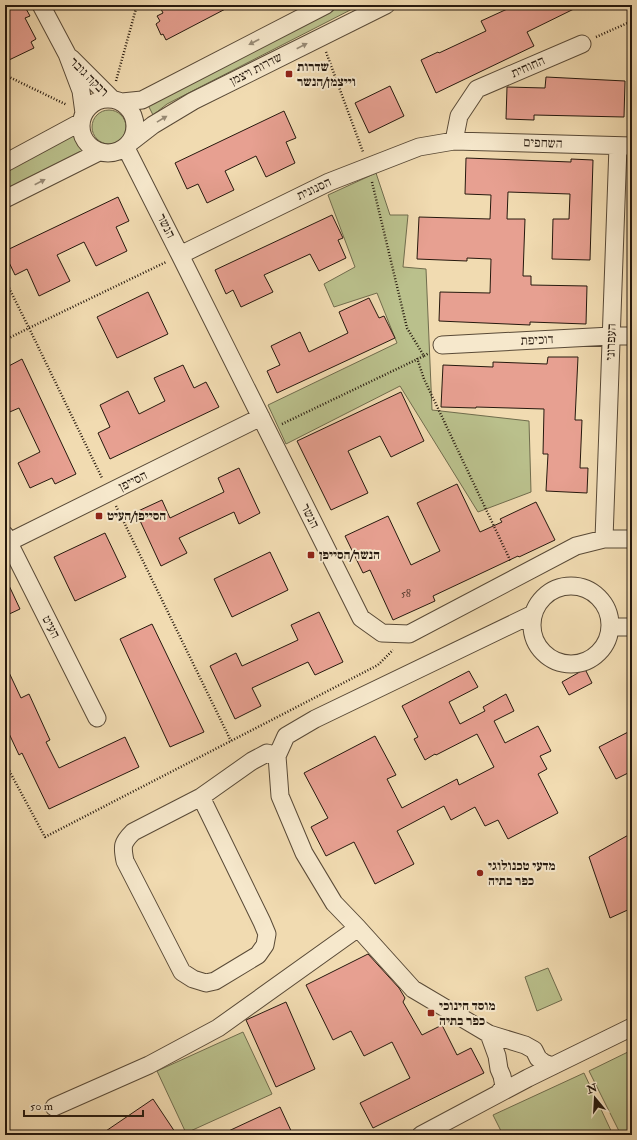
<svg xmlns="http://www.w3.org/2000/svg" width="637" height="1140" viewBox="0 0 637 1140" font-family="'IM FELL Double Pica','Frank Ruhl Libre',serif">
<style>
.green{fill:#bac08c;stroke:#706c4d}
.building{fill:#e7a091;stroke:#26190e}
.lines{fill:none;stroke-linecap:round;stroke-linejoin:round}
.minor-casing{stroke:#594a37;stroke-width:19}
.path{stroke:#26190e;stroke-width:2.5;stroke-dasharray:1 2;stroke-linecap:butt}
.minor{stroke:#f6e8cc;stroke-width:17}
.oneway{fill:#988b76}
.poi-dot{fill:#8f2418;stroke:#f6e8cc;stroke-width:1.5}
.labels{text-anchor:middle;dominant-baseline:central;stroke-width:4;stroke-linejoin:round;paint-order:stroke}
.number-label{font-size:11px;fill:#563b2f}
.poi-label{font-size:13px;font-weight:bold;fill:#26190e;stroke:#f6e8cc;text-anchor:start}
.street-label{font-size:13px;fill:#26190e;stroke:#f6e8cc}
</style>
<rect width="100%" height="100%" fill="#f1dbb1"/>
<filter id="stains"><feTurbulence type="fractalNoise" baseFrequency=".005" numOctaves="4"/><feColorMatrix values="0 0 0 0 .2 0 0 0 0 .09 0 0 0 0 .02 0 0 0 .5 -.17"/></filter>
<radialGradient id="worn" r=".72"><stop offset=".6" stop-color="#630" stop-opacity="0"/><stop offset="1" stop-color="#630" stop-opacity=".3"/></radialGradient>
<path class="green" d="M 336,5 L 360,5 L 167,104 L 153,115 L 146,101 L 163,94 Z
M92 127a17 17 0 1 1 34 0a17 17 0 1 1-34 0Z
M 76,130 L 82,146 L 86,151 L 5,193 L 5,167 Z
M 376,173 L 390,215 L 408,215 L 403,267 L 426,269 L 432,410 L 529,421 L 531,492 L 478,512 L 400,386 L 286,444 L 268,405 L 397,343 L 377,293 L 334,307 L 324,284 L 355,267 L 328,195 Z
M 548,968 L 562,1000 L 537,1011 L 525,977 Z
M 243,1032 L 272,1094 L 186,1133 L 157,1071 Z
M 632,1050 L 632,1135 L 621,1135 L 589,1071 Z
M 584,1073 L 613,1135 L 503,1135 L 493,1115 Z"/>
<path class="building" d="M 5,5 L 24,5 L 30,16 L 25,18 L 36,39 L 31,42 L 34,48 L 9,60 L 5,52 Z
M 159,5 L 233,5 L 166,40 L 163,34 L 161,35 L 156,24 L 160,21 L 157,16 L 163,13 Z
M 516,5 L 582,5 L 527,32 L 534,46 L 436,93 L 421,60 L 438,52 L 439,53 L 486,31 L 481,21 Z
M 546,77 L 625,81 L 624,117 L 534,115 L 534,120 L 506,119 L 507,87 L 545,88 Z
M 390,86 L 404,116 L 369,133 L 355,103 Z
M 284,111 L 296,138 L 286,142 L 295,163 L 266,177 L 256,156 L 225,171 L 234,190 L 207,203 L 198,184 L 187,189 L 175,163 Z
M 466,158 L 571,162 L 571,159 L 593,160 L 590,260 L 552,259 L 553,219 L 569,219 L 570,194 L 508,192 L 507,219 L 525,219 L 523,276 L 531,276 L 531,285 L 587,286 L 586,324 L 530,322 L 530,325 L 439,321 L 440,292 L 490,293 L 491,259 L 467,258 L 467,261 L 417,259 L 419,217 L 490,219 L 491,195 L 465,194 Z
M 118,197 L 129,221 L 116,227 L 127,251 L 96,266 L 84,242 L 57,255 L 70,281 L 39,296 L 27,269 L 15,275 L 5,254 L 5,251 Z
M 332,215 L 343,238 L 338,240 L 346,258 L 319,271 L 310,254 L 264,275 L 273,292 L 241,307 L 233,290 L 226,294 L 215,270 Z
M 148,292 L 168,334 L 117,358 L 97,317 Z
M 369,298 L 379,318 L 384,316 L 395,338 L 277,393 L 267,371 L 280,365 L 271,346 L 300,332 L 309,352 L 348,333 L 339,312 Z
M 548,357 L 578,357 L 575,420 L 582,420 L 580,468 L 588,468 L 587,493 L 546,491 L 548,454 L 543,454 L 544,409 L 476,407 L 476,408 L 441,407 L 443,365 L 493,367 L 493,362 L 547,364 Z
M 22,359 L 76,474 L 55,484 L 52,478 L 30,488 L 18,463 L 40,452 L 19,408 L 5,414 L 5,368 Z
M 183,365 L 194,388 L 206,382 L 219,407 L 110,459 L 98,433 L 110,427 L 100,405 L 128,391 L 139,414 L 165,401 L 154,378 Z
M 401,392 L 424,441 L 391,457 L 380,436 L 348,451 L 368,493 L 331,510 L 297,441 Z
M 239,468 L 260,513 L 239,524 L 234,512 L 179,538 L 187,553 L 161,566 L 136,512 L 162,500 L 170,518 L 224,492 L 218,478 Z
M 457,484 L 480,532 L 502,522 L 500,519 L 536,502 L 555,540 L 519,557 L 518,556 L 433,596 L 435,601 L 393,620 L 370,570 L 363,573 L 345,536 L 388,516 L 411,565 L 440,551 L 417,503 Z
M 105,533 L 126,577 L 75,601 L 54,557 Z
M 270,552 L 288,590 L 232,617 L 214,579 Z
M 5,577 L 20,609 L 5,616 Z
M 319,612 L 343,662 L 315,675 L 308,662 L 252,688 L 261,706 L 235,719 L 210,666 L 236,653 L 242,666 L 298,640 L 291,625 Z
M 152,624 L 204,732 L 170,747 L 120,639 Z
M 5,664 L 21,698 L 29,694 L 50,740 L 46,742 L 59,768 L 125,737 L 139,767 L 49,809 L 22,753 L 19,755 L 5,725 Z
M 585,669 L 592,683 L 569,695 L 562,682 Z
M 469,671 L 478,687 L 449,702 L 460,724 L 485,711 L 483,707 L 506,694 L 514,711 L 494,721 L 505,743 L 538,726 L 551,751 L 540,756 L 547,769 L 538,774 L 558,813 L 508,839 L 498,820 L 485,826 L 475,807 L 451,820 L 444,806 L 397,831 L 414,864 L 375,884 L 354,842 L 326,856 L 311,827 L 328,818 L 304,773 L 375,736 L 396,775 L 387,779 L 402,808 L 457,779 L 459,785 L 494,767 L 477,734 L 436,755 L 435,754 L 425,760 L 414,739 L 418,737 L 402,706 Z
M 632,730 L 632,771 L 616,779 L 599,747 Z
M 632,833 L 632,908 L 610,918 L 589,857 Z
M 368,954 L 399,988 L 405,998 L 403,1002 L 422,1035 L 442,1025 L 457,1055 L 471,1048 L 484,1073 L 373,1128 L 360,1103 L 410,1078 L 392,1042 L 364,1056 L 351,1031 L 333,1040 L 306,985 Z
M 286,1002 L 315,1069 L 276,1087 L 246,1020 Z
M 153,1099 L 177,1135 L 100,1135 Z
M 280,1107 L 293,1135 L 220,1135 Z"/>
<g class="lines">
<defs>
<path id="minor" d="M 41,5 L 67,54 L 81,91 L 84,113
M 71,58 L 112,99
M81 126a27 27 0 1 1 54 0a27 27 0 1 1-54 0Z
M 122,102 L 142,100 L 326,5
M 454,141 L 459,116 L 477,89 L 582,44
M 131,142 L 153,125 L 193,101 L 386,5
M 126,148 L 180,255 L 361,618 L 382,633 L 409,634 L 576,546 L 604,539 L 632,539
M 5,163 L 81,122
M 5,199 L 99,152
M 180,255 L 329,182 L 419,147 L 454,141 L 632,146
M 442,345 L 611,336 L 632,336
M 5,535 L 97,718
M 604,539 L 618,146
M 5,544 L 261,417
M532 625a39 39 0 1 1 78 0a39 39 0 1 1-78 0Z
M 533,614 L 315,719 L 286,736 L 277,756 L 280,796 L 304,853 L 334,903 L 358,928 L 413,989 L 489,1034 L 525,1045 L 534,1050 L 538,1058 L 544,1063 L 552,1066
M 611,627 L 632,627
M 201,797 L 262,922 L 267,934 L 265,945 L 258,955 L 215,981 L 206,983 L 193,979 L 182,972 L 125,861 C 122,846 122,843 133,832 L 201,797 L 252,761 L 267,753 L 277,756
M 489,1034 L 497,1056 L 499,1069 L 502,1076 L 504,1086 L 499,1093
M 54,1107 L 149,1065 L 218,1028 L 358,928
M 421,1135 L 528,1078 L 632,1027"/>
</defs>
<use href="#minor" class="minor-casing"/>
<path class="path" d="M 596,37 L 632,21
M 326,52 L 363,152
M 5,75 L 67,105
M 116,81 L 137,5
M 372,182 L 407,328 L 424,356 L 429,353
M 5,280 L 29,328 L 166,262
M 5,340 L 29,328 L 102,478
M 417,358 L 424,379 L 511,562
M 282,424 L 424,356
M 116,506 L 231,741
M 5,763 L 45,837 L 378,665 L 393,650"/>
<use href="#minor" class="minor"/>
</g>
<defs><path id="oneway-solid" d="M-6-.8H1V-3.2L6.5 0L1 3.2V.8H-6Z"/></defs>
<g class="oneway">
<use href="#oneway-solid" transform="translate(254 42) rotate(153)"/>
<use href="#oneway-solid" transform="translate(302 46) rotate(-27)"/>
<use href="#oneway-solid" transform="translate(162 119) rotate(-31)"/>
<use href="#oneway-solid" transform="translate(40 182) rotate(-27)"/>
</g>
<g class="poi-dot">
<rect x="285" y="70" width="8" height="8" rx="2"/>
<rect x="95" y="512" width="8" height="8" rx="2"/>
<rect x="307" y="551" width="8" height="8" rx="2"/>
<circle cx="480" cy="873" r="4"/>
<rect x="427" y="1009" width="8" height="8" rx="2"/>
</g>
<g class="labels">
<g class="number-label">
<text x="406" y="593">58</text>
</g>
<g class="poi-label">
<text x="297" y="67">שדרות<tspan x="297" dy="15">וייצמן/הנשר</tspan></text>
<text x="107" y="516">הסייפן/העיט</text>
<text x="319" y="555">הנשר/הסייפן</text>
<text x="488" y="866">מדעי טכנולוגי<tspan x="488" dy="15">כפר בתיה</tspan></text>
<text x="439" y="1006">מוסד חינוכי<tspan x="439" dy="15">כפר בתיה</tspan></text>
</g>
<g class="street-label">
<text transform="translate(528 67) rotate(-24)">החוחית</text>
<text transform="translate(256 69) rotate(-27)">שדרות ויצמן</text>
<text transform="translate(89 77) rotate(45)">רבקה גובר</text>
<text transform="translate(543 143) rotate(2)">השחפים</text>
<text transform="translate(314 189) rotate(-25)">הסנונית</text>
<text transform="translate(166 226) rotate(63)">הנשר</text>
<text transform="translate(537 340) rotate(-3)">דוכיפת</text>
<text transform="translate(611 342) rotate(-88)">העפרוני</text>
<text transform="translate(133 481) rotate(-26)">הסייפן</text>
<text transform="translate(310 516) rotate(64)">הנשר</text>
<text transform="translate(51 627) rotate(63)">העיט</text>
</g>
</g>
<rect width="637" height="1140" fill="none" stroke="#f1dbb1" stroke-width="20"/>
<rect x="6" y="6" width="625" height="1128" fill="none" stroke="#26190e" stroke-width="2"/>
<rect x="10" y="10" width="617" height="1120" fill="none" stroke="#26190e"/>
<g transform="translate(595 1098) rotate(342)" stroke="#f6e8cc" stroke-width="3" paint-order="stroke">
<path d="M0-3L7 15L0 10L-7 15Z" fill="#26190e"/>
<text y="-6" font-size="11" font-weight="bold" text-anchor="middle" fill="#26190e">N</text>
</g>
<path d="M24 1110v6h119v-6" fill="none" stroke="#26190e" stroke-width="2"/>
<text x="30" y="1110" font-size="12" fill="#26190e" stroke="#f6e8cc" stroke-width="3" paint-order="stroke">50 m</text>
<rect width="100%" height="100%" filter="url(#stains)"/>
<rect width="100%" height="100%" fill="url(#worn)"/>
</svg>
